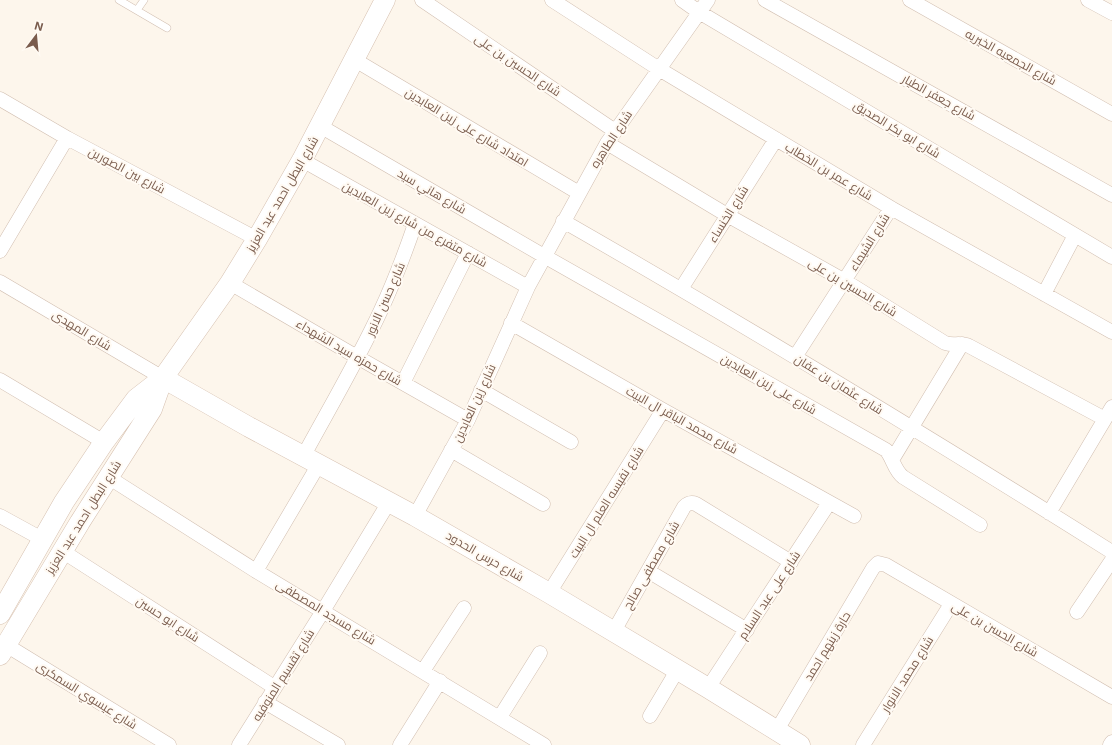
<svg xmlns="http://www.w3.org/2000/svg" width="1112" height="745" viewBox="0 0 1112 745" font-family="Inter,Cairo,sans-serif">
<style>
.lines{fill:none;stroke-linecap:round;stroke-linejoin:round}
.lane-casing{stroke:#d1beb0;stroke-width:8}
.street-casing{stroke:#d1beb0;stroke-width:15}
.secondary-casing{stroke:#d6c0b0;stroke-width:21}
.lane{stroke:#fff;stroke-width:7}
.street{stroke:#fff;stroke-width:14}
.secondary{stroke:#fff;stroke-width:20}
.labels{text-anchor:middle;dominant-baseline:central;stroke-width:4;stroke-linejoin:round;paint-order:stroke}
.street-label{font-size:12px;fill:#7a5c4d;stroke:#fffaf3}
</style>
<rect width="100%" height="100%" fill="#fdf6ec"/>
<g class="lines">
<defs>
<path id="lane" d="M 119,0 L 167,28
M 137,10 L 144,0"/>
<path id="street" d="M 422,0 L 615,131
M 552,0 L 659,69 L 891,208 L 1112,332
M 682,0 L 699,12 L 1112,257
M 765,0 L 1112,195
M 910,0 L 1112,114
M 1088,0 L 1112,13
M 355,60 L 579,193
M 0,99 L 67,138 L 257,239
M 320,126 L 544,256 L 886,450 C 893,458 894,470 903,477 L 980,525
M 607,143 L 727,215 L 845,281 L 945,343 C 953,346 961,342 969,346 L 1105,419
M 302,160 L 528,287
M 563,221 C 748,327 931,438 1112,552
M 0,251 L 67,138
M 0,282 L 163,378
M 230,283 L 357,357 L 468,420
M 681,289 L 776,139
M 1044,294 L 1075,235
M 511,323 L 663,410 L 854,516
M 795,357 L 891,208
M 0,380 L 104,442
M 403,383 L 468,253
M 481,390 L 571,442
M 451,450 L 543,504
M 304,455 C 330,407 358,360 381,310 C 394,282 405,253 415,224
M 892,460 L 962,344
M 108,477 L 256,571 L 544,745
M 1049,513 L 1112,407
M 0,516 L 42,539
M 415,516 L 468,420 L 528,287 L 607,143 L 708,0
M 62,551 L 274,687
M 256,571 L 319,464
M 648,571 L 747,630
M 549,593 L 663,410
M 1077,612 L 1112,560
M 614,631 L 684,507 C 688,503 691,502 696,504 L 791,562
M 6,645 L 169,745
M 423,671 L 464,608
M 708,688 L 829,503
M 265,702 L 338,745
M 650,716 L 678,669
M 500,717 L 540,653
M 777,730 L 873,568 L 878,563 L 886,565 L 1112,697
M 239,745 L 323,611 L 389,502
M 400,745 L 440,681
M 863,745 L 951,604
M 1110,745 L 1112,742"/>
<path id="secondary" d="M 163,378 L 249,427 L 415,516 L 549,593 L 708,688 L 800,745
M 0,614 L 64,502 L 104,442 L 136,399 L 163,378
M 0,655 L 80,522 L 152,409 L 163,378 L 230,283 L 257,239 L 302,160 L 385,0"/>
</defs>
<use href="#lane" class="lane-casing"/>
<use href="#street" class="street-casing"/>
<use href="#secondary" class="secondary-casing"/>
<use href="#lane" class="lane"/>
<use href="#street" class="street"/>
<use href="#secondary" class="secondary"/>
</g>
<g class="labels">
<g class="street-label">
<text transform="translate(1011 57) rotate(29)">شارع الجمعيه الخيريه</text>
<text transform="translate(518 65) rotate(34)">شارع الحسين بن على</text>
<text transform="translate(939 97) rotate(29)">شارع جعفر الطيار</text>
<text transform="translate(467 127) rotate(31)">امتداد شارع على زين العابدين</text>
<text transform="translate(897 129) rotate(31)">شارع ابو بكر الصديق</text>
<text transform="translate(611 139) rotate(-57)">شارع الطاهره</text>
<text transform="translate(127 170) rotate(28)">شارع بين الصورين</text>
<text transform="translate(829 171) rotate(31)">شارع عمر بن الخطاب</text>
<text transform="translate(432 191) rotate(30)">شارع هاني سيد</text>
<text transform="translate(282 194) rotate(-60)">شارع البطل احمد عبد العزيز</text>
<text transform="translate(728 214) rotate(-58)">شارع الخنساء</text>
<text transform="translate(415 224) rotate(29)">شارع متفرع من شارع زين العابدين</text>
<text transform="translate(869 242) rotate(-58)">شارع الشيماء</text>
<text transform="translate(853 287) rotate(31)">شارع الحسين بن على</text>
<text transform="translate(385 299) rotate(-66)">شارع حسن الانور</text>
<text transform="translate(82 330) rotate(31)">شارع المهدى</text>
<text transform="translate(349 352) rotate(30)">شارع حمزه سيد الشهداء</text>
<text transform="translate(769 384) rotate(30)">شارع على زين العابدين</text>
<text transform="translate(839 384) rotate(32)">شارع عثمان بن عفان</text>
<text transform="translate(474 403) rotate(-65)">شارع زين العابدين</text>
<text transform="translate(682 420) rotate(29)">شارع محمد الباقر ال البيت</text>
<text transform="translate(606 502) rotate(-58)">شارع نفيسه العلم ال البيت</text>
<text transform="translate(83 517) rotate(-58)">شارع البطل احمد عبد العزيز</text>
<text transform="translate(485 556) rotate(30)">شارع حرس الحدود</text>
<text transform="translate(651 565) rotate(-60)">شارع مصطفى صالح</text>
<text transform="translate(769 595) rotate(-57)">شارع على عبد السلام</text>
<text transform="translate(326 612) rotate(31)">شارع مسجد المصطفى</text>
<text transform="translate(168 619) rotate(33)">شارع ابو حسين</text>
<text transform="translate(995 629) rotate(30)">شارع الحسن بن على</text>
<text transform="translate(827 646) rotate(-59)">حارة زينهم احمد</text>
<text transform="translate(907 674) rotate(-58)">شارع محمد الانوار</text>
<text transform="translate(283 675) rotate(-58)">شارع تقسيم المنوفيه</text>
<text transform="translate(87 695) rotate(32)">شارع عيسوي السمكرى</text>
</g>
</g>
<g transform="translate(36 36) rotate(16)" stroke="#fffaf3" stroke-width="3" paint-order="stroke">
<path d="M0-3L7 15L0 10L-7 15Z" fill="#7a5c4d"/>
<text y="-6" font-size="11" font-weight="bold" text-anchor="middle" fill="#7a5c4d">N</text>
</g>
</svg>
